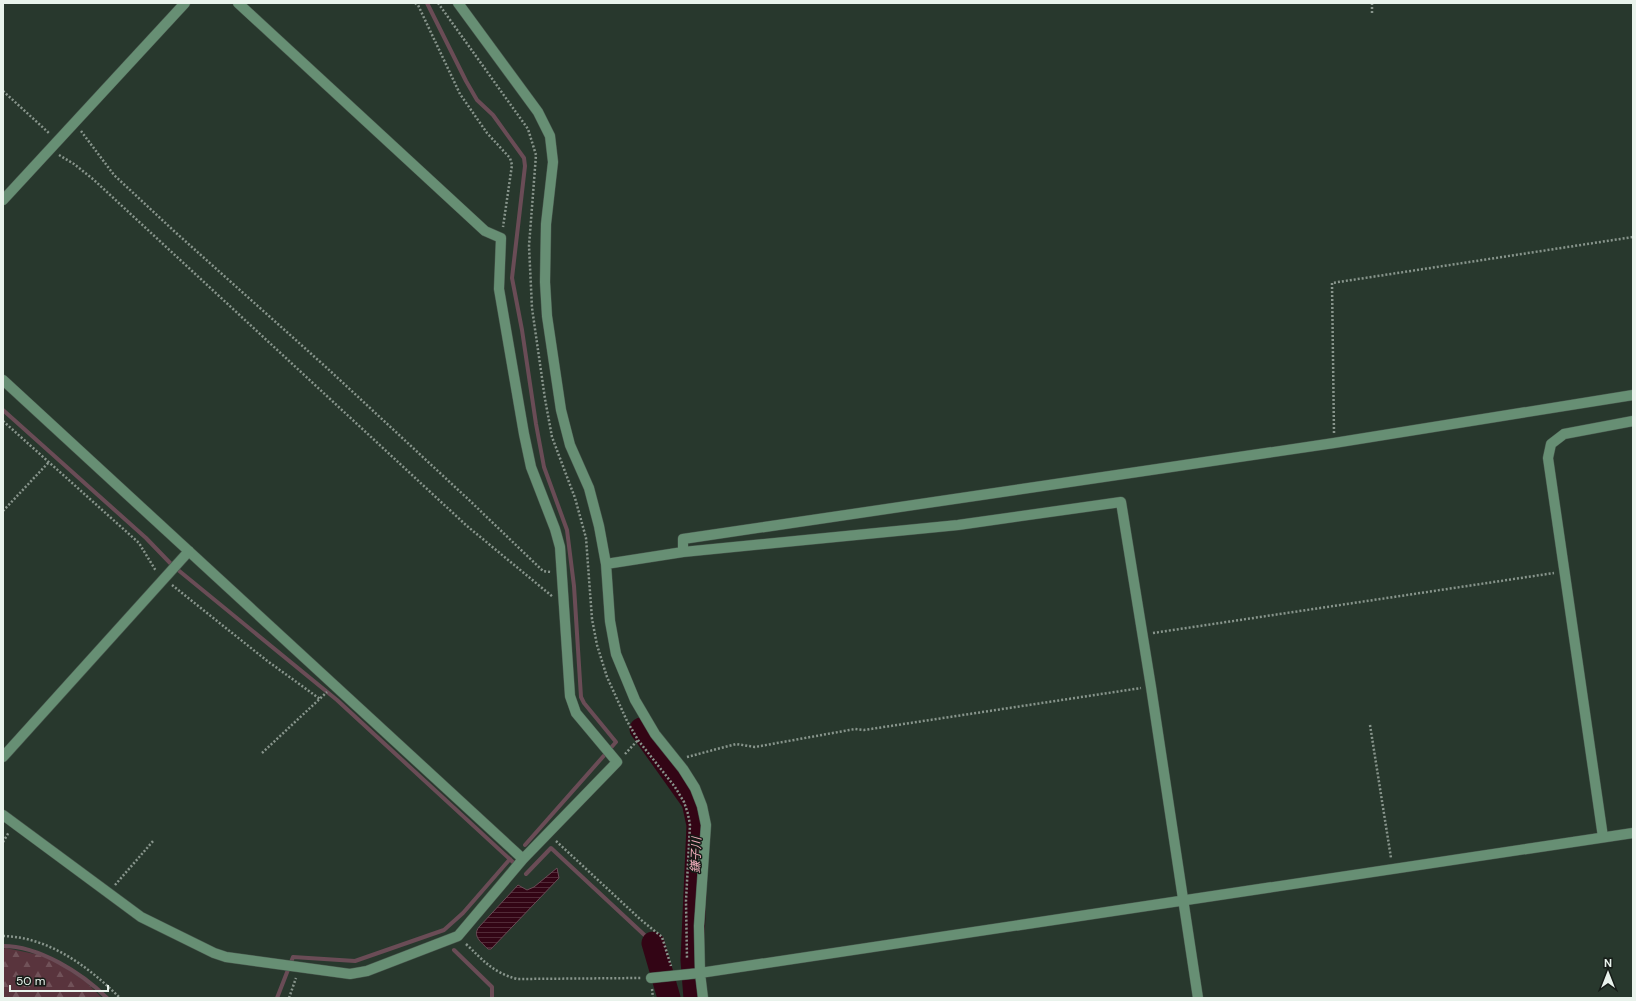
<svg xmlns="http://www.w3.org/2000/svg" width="1636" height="1001" viewBox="0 0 1636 1001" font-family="'DM Sans','Noto Sans JP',sans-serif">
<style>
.forest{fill:url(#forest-firs)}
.water{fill:url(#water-rules);stroke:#6a4c56}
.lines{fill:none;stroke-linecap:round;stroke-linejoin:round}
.stream{stroke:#6a4c56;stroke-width:4}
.river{stroke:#330515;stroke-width:23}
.minor-casing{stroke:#47564c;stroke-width:11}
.path{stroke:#88958c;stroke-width:2.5;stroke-dasharray:2 2;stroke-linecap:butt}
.minor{stroke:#678f74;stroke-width:10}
.labels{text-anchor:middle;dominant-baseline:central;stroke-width:3;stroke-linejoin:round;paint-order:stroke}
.water-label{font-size:12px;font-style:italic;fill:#f6b0bf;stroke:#161d18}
</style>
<defs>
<pattern id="forest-firs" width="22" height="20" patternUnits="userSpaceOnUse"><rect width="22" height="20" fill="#59343d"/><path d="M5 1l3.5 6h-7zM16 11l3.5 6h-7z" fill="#715259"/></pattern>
<pattern id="water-rules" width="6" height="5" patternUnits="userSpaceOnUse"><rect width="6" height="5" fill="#330515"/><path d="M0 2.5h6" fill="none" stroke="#512a37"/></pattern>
</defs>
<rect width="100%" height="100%" fill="#28382d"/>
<path class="forest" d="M 6,948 L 49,957 L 86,982 L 102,998 L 3,998 L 3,949 Z"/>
<path class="water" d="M 557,868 L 559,878 L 491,949 L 488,949 C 481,942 472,936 479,927 L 518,885 L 527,890 L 534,887 Z"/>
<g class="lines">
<path class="stream" d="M 427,3 L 466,81 L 477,100 L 493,115 L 524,158 L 525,166 L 512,278 L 522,330 L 536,424 L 544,467 L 567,530 L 574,586 L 581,697 L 584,703 L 616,742 L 525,845
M 3,410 L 146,538 L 172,565 L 337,700 L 515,864
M 526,874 L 551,848 L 653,943
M 3,946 C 39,946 82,973 107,998
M 454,950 L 492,987 L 492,998
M 277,998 L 293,957 L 355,961 L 444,930 L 463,913 L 510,859"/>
<path class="river" d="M 641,729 L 693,802 L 698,825 L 692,960 L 695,998
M 653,943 L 669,998"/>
<defs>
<path id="minor" d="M 458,3 L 538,112 L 550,136 L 553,162 L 546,224 L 545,282 L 547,316 L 561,410 L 570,445 L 589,488 L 599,526 L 606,564 L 610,621 L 616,654 L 635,700 L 655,734 L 683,769 L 695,788 L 702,806 L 706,825 L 699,926 L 700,973 L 703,998
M 3,200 L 185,3
M 3,380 L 523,859
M 683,552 L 683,539 L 1334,443 L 1633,395
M 606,564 L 683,552 L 958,525 L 1121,502 L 1151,687 L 1198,998
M 3,757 L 189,551
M 3,815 L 141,917 L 214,953 L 226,957 L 350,974 L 367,971 L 458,936 L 523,859 L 617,762 L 576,713 L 570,696 L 560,547 L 555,529 L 531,467 L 524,434 L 499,289 L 501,238 L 485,231 L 238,3
M 1603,837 L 1548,458 L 1551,444 L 1564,434 L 1633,421
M 651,978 L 700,973 L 1633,833"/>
</defs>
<use href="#minor" class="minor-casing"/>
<path class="path" d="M 415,3 L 418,5 L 460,94 L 487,133 L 510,158 L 512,165 L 503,227
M 438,3 L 528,129 L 536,155 L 529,246 L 532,308 L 545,399 L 552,437 L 575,498 L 586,538 L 592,619 L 597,645 L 607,677 L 627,721 L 638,740 L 675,787 L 684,802 L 688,814 L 690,825 L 686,901 L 687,959
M 1372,3 L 1372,15
M 3,91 L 50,134
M 81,131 L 114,175 L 174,231 L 327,368 L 468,499 L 543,571 L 551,572
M 59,155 L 74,164 L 94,180 L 467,526 L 553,597
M 3,421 L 139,543 L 156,571
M 1334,433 L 1332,283 L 1633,237
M 3,511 L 49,462
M 172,585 L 266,660 L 320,699
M 1153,633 L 1554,573
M 1370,725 L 1391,858
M 262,753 L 327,692
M 625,754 L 638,740
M 687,757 L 736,744 L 755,747 L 855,729 L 864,730 L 1141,688
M 556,841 L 640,919 L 662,937 L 671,966
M 3,842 L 9,832
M 115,885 L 154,840
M 3,936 C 49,937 89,967 120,998
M 466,944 C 484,961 492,972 517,979 L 641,978
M 652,989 L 653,998
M 289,998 L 296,978"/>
<use href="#minor" class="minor"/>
</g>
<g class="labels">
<g class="water-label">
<text transform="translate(696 855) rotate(-88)">鎌子川</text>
</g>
</g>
<rect width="1636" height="1001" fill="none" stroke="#e9f3ec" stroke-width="8"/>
<g transform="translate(1608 973)" stroke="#161d18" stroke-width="3" paint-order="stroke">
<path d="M0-3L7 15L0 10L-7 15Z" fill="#e9f3ec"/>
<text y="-6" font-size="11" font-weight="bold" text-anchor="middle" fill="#e9f3ec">N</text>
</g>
<path d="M10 985v6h98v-6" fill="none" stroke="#e9f3ec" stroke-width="2"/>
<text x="16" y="985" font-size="12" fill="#e9f3ec" stroke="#161d18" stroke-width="3" paint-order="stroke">50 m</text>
</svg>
